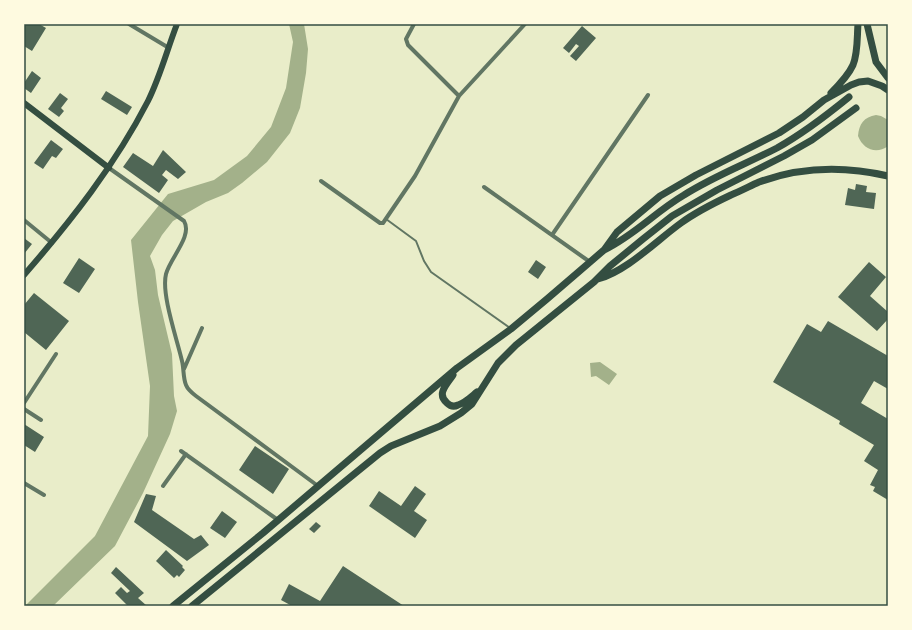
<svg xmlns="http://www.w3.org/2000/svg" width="912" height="630" viewBox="0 0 912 630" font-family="'IBM Plex Sans',sans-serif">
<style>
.water{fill:#a3b18a}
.building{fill:#4f6655}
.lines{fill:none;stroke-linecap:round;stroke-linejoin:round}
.service{stroke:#617663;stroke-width:2}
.minor{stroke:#617663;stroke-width:4}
.secondary{stroke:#344e41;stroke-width:6}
.trunk{stroke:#344e41;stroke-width:7}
.neatline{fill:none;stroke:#344e41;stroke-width:1.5}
</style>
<rect width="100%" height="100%" fill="#e9edc9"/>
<path class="water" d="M 289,24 L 304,24 L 308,49 L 306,73 L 300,108 L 290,133 L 267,162 L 242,183 L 228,193 L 206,202 L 173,221 L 162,235 L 150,256 L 155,270 L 158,295 L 172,354 L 174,396 L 177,411 L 170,434 L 143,493 L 115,546 L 53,606 L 25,606 L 95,536 L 148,436 L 150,386 L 138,302 L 131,240 L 168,194 L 214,180 L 247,156 L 271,127 L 286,88 L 293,42 Z
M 876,115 L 881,116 L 888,120 L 888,146 C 876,155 863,149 858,136 C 859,124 864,117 876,115 Z
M 600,362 L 617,374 L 609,385 L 596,376 L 591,377 L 590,363 Z"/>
<path class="building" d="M 24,24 L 39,24 L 46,28 L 32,51 L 24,46 Z
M 582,26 L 596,38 L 576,61 L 570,56 L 579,46 L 576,44 L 569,53 L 563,48 Z
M 32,71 L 41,78 L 31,93 L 24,88 L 24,83 Z
M 106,91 L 132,107 L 127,115 L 101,99 Z
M 60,93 L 68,99 L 61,108 L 64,111 L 59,117 L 48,109 Z
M 51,140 L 63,149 L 56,158 L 52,156 L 43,169 L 34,163 Z
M 163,150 L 186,172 L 178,179 L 166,170 L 162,175 L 168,180 L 159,193 L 123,167 L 133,153 L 153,166 Z
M 856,184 L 867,186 L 866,192 L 876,193 L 874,209 L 845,205 L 848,188 L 855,190 Z
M 24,238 L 32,244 L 24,254 Z
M 79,258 L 95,269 L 79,293 L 63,283 Z
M 536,260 L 546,267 L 538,279 L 528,272 Z
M 869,262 L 886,277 L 870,296 L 888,312 L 888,319 L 877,331 L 838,297 Z
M 34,293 L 69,321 L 46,350 L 24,332 L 24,305 Z
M 828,321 L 888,356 L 888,389 L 874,381 L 861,403 L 888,419 L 888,500 L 873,491 L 875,487 L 870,485 L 878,470 L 864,461 L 874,445 L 839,424 L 840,421 L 773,382 L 807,324 L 821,332 Z
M 24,424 L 44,437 L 35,452 L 24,445 Z
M 255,446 L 289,469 L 273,494 L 239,470 Z
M 415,486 L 426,494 L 414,511 L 427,520 L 415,538 L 369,506 L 379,491 L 401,506 Z
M 146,494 L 156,496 L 152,510 L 194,539 L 201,535 L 209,545 L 187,561 L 134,522 Z
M 222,511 L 237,522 L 225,538 L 210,528 Z
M 316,522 L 321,526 L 314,533 L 309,529 Z
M 166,550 L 183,566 L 182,567 L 185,570 L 179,577 L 177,575 L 174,578 L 156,561 Z
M 343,566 L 404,606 L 292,606 L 281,600 L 289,584 L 320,601 Z
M 116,567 L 144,593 L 138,598 L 147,606 L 128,606 L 115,593 L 121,587 L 127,593 L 130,591 L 111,573 Z"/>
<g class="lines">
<path class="service" d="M 386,219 L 416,241 L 424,261 L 431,272 L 510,328"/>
<path class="minor" d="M 129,24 L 169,48
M 414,24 L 406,39 L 408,45 L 459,96
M 109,168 L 184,221 C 193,236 170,258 166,274 C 161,294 177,339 182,361 C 184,369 183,378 186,385 C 188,390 192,393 196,396 L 318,486
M 321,181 L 380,223 L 383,223 L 415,176 L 459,96 L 525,24
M 484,187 L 590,262
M 24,220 L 52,243
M 552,235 L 648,95
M 184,369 L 202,328
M 24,403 L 56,354
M 24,409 L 41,420
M 181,451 L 278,520
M 24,483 L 44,495
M 163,486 L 186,454"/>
<path class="secondary" d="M 24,103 L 109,168
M 24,275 C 71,221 115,165 148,101 C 160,77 167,50 177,24"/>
<path class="trunk" d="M 867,24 L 876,62 L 888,78
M 831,93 C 839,85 848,76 853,65 C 858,53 857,37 858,24
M 604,250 C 635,235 655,212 684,195 C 714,176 746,164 777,148 C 802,134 827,115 849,97
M 598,279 C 627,271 656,241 681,223 C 696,212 714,203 731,195 C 741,191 750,186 759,182 C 800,167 845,166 888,176
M 453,375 C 447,384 436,394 447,403 C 450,406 454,407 458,405 C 465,403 471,397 477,392
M 173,606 L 263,533 L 457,368 L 511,329 L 547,299 L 604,250 L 617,232 L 660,196 L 696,175 L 779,133 L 803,117 L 824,100 L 851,85 L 859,82 L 868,81 L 882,86 L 888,90
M 192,606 L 380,453 L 391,446 L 440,426 L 461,413 L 472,404 L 498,363 L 516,345 L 594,282 L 610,266 L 643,239 L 672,216 L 717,190 L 784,156 L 812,140 L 856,108"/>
</g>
<rect width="912" height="630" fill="none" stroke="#fefae0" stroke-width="50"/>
<rect x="25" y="25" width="862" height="580" class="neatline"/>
</svg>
